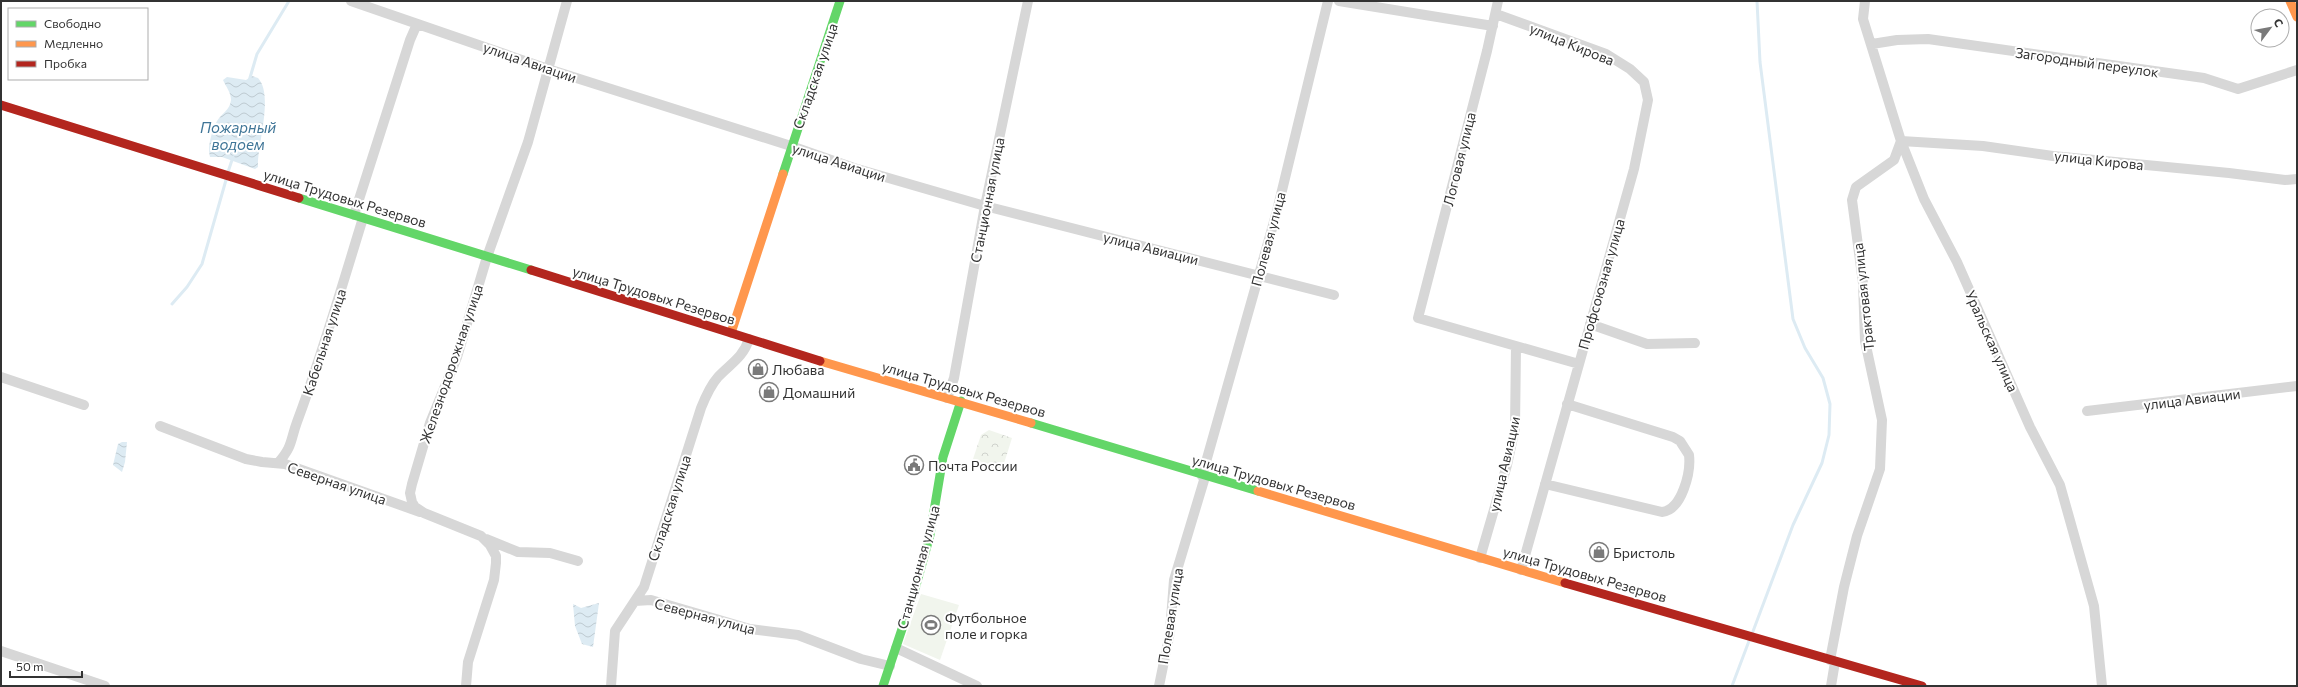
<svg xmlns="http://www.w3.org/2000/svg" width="2298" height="687" viewBox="0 0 2298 687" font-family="Commissioner,sans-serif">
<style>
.park{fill:url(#park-crowns)}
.garden{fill:#f1f5ed}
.water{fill:url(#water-waves)}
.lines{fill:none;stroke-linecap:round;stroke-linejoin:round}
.stream{stroke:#ddebf3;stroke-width:3}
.street{stroke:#d7d7d7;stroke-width:10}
.fast{stroke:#63d668;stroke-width:9}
.slow{stroke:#ff974d;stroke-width:9}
.jam{stroke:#b3261e;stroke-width:9}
.labels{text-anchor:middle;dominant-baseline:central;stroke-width:4;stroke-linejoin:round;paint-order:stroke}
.street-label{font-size:14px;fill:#333;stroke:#fff}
.poi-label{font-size:14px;fill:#333;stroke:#fff;text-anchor:start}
.water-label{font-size:15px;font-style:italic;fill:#3f7597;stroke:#fff}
</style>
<defs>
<pattern id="park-crowns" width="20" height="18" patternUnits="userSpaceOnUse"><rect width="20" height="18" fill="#f1f5ed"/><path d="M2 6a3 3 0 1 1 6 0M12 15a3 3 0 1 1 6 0" fill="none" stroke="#cfd2cc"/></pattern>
<pattern id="water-waves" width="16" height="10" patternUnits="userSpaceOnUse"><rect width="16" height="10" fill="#ddebf3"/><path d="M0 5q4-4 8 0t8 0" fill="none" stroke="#becad1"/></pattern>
</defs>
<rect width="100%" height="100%" fill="#fff"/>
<path class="park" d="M 989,430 L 1012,438 L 1001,473 L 972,462 L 981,435 Z"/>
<path class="garden" d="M 921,594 L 959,605 L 940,660 L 903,644 Z"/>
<path class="water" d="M 252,76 L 258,78 C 274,95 257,145 258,167 L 255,169 L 222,157 L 210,157 C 207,146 212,131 217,121 C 222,113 230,110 231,100 C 231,92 226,87 223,80 L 227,77 L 246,80 Z
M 122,442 L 127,442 L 125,462 L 122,472 L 113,465 L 118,444 Z
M 599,603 L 593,647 L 582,644 L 575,626 L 573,604 L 581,608 Z"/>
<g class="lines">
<path class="stream" d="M 249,81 L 257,54 L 289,1
M 228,172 L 233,157
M 172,304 L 187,287 L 202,264 L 226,180
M 1752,634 L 1793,525 L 1822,463 L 1829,435 L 1830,404 L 1823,378 L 1805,348 L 1793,319 L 1760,62 L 1757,1
M 1732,686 L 1749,641"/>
<path class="street" d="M 351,1 L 548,69 L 791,146 L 854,168 L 985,206 L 1334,295
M 1339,1 L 1493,26
M 1498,1 L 1487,51 L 1418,318 L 1579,364
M 1865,1 L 1863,19 L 1901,141 L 1924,199 L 1957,262 L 2030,427 L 2060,485 L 2094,606 L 2102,686
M 1496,14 L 1606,54 L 1630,69 L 1644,82 L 1648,100 L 1634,169 L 1521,570
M 1872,44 L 1897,40 L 1928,39 L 2204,78 L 2238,89 L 2297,70
M 354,215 L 410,40 L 417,24
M 1590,324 L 1647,344 L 1695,343
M 1,377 L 84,405
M 947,398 L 954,378 L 985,206 L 1028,1
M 2087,411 L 2297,386
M 160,426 L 246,459 L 262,462 L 285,464 L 420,512
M 278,463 C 293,446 290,441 297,422 C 322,355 342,286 363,218
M 1202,476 L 1277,211 L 1328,1
M 1545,484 L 1662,512 C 1682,510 1691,472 1689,455 L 1680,441 L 1673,437 L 1567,404
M 486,539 L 518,552 L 550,553 L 578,561
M 1480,558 L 1507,465 L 1515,428 L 1516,346
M 635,601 L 651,600 L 750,629 L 798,635 L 861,659 L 890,666
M 896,648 L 977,686
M 1,651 L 105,686
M 1830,660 L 1844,587 L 1857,536 L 1880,469 L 1882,420 L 1865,341 L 1863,283 L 1852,200 L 1856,187 L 1894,160 L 1901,141 L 1983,146 L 2053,156 L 2229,173 L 2285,180 L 2297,179
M 466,686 L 468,662 L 494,580 L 496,563 L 496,556 L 490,545 L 481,536 L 424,513 L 415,507 L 412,502 L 410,493 L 412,484 L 430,423 L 457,357 L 487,257 L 528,142 L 567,1
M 611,686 L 615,631 L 644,587 L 701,408 C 705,398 710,386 718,377 C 730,364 743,358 749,339
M 1159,686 L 1170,632 L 1174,580 L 1205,477
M 1831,686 L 1835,662"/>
<path class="fast" d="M 783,174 L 840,1
M 299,198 L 531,270
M 1031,423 L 1258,491
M 883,686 L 913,596 L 930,535 L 943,457 L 961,401"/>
<path class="slow" d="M 2290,1 L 2297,17
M 731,333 L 783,174
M 820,361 L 1031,423
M 1258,491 L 1565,583"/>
<path class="jam" d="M 1,105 L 299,198
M 531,270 L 820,361
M 1565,583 L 1922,686"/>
</g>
<defs>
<symbol id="shop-ring" viewBox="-11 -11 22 22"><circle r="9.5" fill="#fff" stroke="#7a7a7a" stroke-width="1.5"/><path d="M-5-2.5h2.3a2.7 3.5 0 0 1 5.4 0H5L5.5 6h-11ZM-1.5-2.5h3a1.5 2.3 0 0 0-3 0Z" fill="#7a7a7a"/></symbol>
<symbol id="civic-ring" viewBox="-11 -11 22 22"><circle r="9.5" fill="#fff" stroke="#7a7a7a" stroke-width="1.5"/><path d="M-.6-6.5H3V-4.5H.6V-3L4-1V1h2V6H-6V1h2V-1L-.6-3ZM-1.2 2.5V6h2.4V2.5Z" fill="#7a7a7a"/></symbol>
<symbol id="stadium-ring" viewBox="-11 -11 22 22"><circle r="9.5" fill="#fff" stroke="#7a7a7a" stroke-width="1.5"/><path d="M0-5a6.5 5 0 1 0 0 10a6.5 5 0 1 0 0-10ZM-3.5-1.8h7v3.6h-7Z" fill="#7a7a7a"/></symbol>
</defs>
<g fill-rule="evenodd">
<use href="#shop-ring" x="747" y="358" width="22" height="22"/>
<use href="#shop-ring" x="758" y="381" width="22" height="22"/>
<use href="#civic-ring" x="903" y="454" width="22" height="22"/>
<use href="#shop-ring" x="1588" y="541" width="22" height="22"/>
<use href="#stadium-ring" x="920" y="614" width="22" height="22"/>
</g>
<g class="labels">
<g class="street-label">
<text transform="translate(1572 44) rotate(22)">улица Кирова</text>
<text transform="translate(530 62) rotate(19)">улица Авиации</text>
<text transform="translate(2087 62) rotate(8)">Загородный переулок</text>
<text transform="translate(815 76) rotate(-71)">Складская улица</text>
<text transform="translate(1459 159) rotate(-76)">Логовая улица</text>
<text transform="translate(2099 160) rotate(6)">улица Кирова</text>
<text transform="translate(839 162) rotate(18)">улица Авиации</text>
<text transform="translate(345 198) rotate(17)">улица Трудовых Резервов</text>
<text transform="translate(987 200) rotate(-79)">Станционная улица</text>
<text transform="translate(1268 239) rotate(-75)">Полевая улица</text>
<text transform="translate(1151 248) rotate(14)">улица Авиации</text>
<text transform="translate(1601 284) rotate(-74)">Профсоюзная улица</text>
<text transform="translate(654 295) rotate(17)">улица Трудовых Резервов</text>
<text transform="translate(1863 297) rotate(-96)">Трактовая улица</text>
<text transform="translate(1992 341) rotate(66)">Уральская улица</text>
<text transform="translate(324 342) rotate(-72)">Кабельная улица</text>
<text transform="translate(451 364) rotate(-71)">Железнодорожная улица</text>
<text transform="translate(964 389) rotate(16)">улица Трудовых Резервов</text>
<text transform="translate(2192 399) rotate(-7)">улица Авиации</text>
<text transform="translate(1504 464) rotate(-77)">улица Авиации</text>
<text transform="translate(1274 482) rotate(16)">улица Трудовых Резервов</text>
<text transform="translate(337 483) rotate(19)">Северная улица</text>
<text transform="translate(669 508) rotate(-72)">Складская улица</text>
<text transform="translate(918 567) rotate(-75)">Станционная улица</text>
<text transform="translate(1585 574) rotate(16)">улица Трудовых Резервов</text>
<text transform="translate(705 616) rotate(15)">Северная улица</text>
<text transform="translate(1170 616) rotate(-81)">Полевая улица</text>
</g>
<g class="poi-label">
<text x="772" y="369">Любава</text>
<text x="783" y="392">Домашний</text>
<text x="928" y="465">Почта России</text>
<text x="1613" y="552">Бристоль</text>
<text x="945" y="617">Футбольное<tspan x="945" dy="16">поле и горка</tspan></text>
</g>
<g class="water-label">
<text x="238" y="127">Пожарный<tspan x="238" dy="17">водоем</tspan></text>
</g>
</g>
<rect width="2298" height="687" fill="none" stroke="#333333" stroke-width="4"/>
<rect x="8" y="8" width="140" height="72" fill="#ffffff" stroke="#adadad"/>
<rect x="16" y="21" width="20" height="6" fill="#63d668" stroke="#adadad"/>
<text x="44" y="28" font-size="12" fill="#333333">Свободно</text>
<rect x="16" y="41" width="20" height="6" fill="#ff974d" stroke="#adadad"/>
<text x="44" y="48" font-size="12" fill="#333333">Медленно</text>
<rect x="16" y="61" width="20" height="6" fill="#b3261e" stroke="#adadad"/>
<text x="44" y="68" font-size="12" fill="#333333">Пробка</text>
<g transform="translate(2270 28) rotate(58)"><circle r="19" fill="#ffffff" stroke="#adadad"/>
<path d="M0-3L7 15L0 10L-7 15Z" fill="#7a7a7a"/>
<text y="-6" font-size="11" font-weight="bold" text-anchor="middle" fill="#333333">С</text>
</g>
<path d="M10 671v6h72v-6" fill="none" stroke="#333333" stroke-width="2"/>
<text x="16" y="671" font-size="12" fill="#333333" stroke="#ffffff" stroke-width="3" paint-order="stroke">50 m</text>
</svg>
